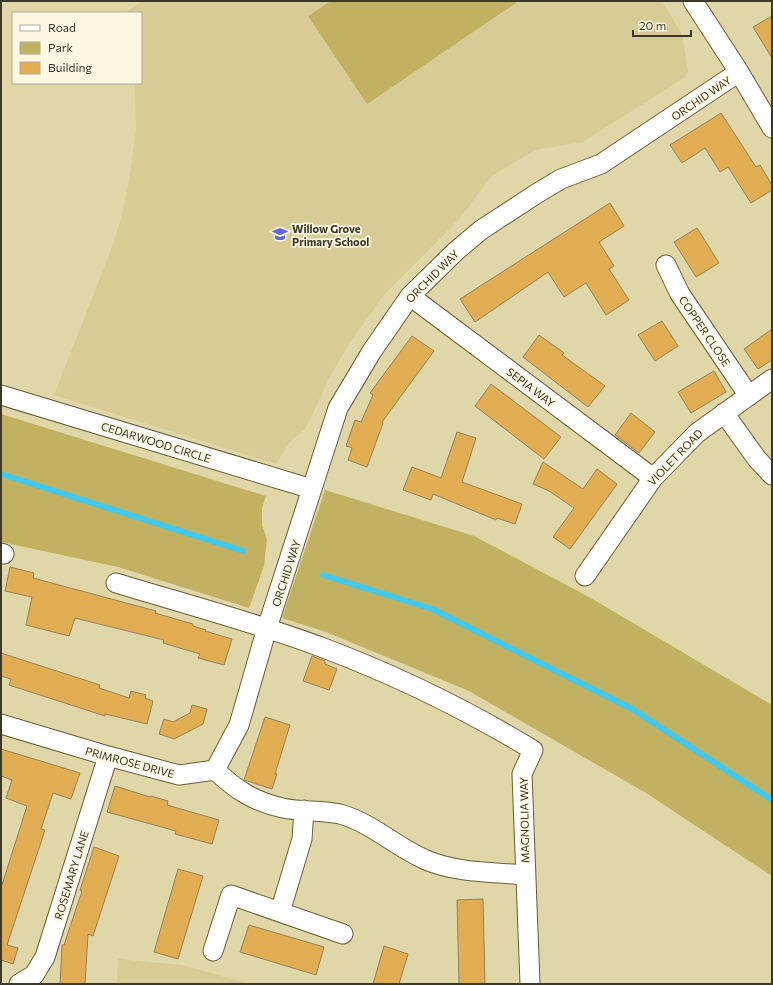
<svg xmlns="http://www.w3.org/2000/svg" width="773" height="985" viewBox="0 0 773 985" font-family="Commissioner,sans-serif">
<style>
.built{fill:#d7cc96}
.green{fill:#c1b160}
.lines{fill:none;stroke-linecap:round;stroke-linejoin:round}
.stream{stroke:#43c9ec;stroke-width:6}
.building{fill:#e1ad53;stroke:#99815a}
.minor-casing{stroke:#685f35;stroke-width:21}
.minor{stroke:#fff;stroke-width:19}
.labels{text-anchor:middle;dominant-baseline:central;stroke-width:3.5;stroke-linejoin:round;paint-order:stroke}
.street-label{font-size:11px;fill:#3c3926;stroke:#fcf8e1}
.poi-label{font-size:11px;font-weight:bold;fill:#3c3926;stroke:#fcf8e1;text-anchor:start}
</style>
<rect width="100%" height="100%" fill="#e0d7a9"/>
<path class="built" d="M 143,1 L 662,1 L 682,34 L 688,71 L 685,77 L 583,142 L 535,150 L 492,176 L 460,218 L 384,295 L 351,341 L 328,380 L 311,418 L 305,429 L 290,442 L 276,464 L 54,395 L 111,250 L 121,219 L 129,181 L 136,130 L 135,83 L 141,83 L 141,13 L 124,13 Z
M 118,959 L 183,965 L 249,984 L 117,984 Z"/>
<path class="green" d="M 331,1 L 515,1 L 516,3 L 367,104 L 308,16 Z
M 1,414 L 266,496 L 262,508 L 262,525 L 267,539 L 264,566 L 249,608 L 118,567 L 1,542 Z
M 325,490 L 474,536 L 589,597 L 772,705 L 772,876 L 646,793 L 469,691 L 326,632 L 282,618 Z"/>
<g class="lines">
<path class="stream" d="M 1,474 L 243,551
M 323,575 L 432,609 L 632,709 L 772,800"/>
</g>
<path class="building" d="M 772,16 L 772,58 L 753,27 Z
M 721,113 L 756,167 L 760,165 L 772,185 L 772,190 L 751,203 L 728,167 L 720,172 L 705,148 L 682,163 L 670,145 Z
M 610,203 L 624,226 L 599,242 L 614,266 L 609,269 L 629,300 L 606,315 L 586,283 L 564,297 L 548,272 L 475,322 L 460,299 Z
M 697,228 L 719,263 L 696,277 L 674,242 Z
M 662,321 L 678,346 L 655,361 L 638,335 Z
M 772,329 L 772,360 L 758,369 L 744,349 Z
M 539,335 L 564,353 L 562,355 L 605,386 L 588,407 L 523,357 Z
M 412,336 L 434,351 L 382,422 L 383,423 L 367,467 L 348,460 L 352,448 L 346,446 L 355,420 L 361,422 L 373,395 L 370,393 Z
M 714,371 L 726,392 L 691,413 L 678,392 Z
M 491,384 L 561,437 L 544,459 L 475,406 Z
M 631,413 L 655,432 L 639,453 L 615,435 Z
M 457,432 L 476,438 L 462,482 L 522,504 L 515,524 L 497,518 L 496,520 L 433,494 L 431,500 L 403,490 L 412,467 L 441,478 Z
M 543,462 L 583,489 L 597,469 L 617,484 L 570,549 L 553,537 L 574,508 L 549,491 L 533,484 Z
M 10,567 L 34,573 L 33,578 L 156,611 L 155,613 L 193,624 L 193,626 L 206,630 L 205,631 L 232,639 L 224,665 L 198,658 L 200,654 L 163,643 L 164,640 L 75,618 L 69,636 L 26,625 L 32,597 L 5,591 Z
M 1,653 L 100,685 L 99,688 L 129,698 L 131,691 L 146,695 L 145,698 L 153,701 L 147,724 L 105,714 L 105,716 L 9,685 L 11,679 L 1,676 Z
M 312,656 L 325,661 L 325,664 L 337,669 L 329,690 L 303,681 Z
M 192,705 L 207,709 L 203,724 L 174,739 L 159,734 L 164,719 L 173,722 L 190,713 Z
M 265,717 L 290,725 L 275,774 L 277,774 L 272,789 L 244,780 Z
M 1,749 L 80,773 L 71,799 L 53,793 L 41,829 L 45,830 L 7,945 L 18,948 L 13,964 L 1,960 L 1,888 L 27,806 L 6,798 L 12,780 L 1,776 Z
M 115,786 L 150,797 L 151,796 L 168,801 L 167,805 L 219,820 L 212,844 L 175,834 L 176,831 L 107,812 Z
M 94,847 L 119,856 L 93,936 L 88,934 L 85,984 L 60,984 L 62,945 L 64,945 L 82,891 L 80,890 Z
M 178,869 L 203,876 L 178,959 L 154,952 Z
M 483,899 L 485,984 L 459,984 L 457,900 Z
M 249,925 L 324,947 L 316,975 L 240,952 Z
M 384,946 L 408,954 L 399,984 L 373,984 Z"/>
<g class="lines">
<defs>
<path id="minor" d="M 693,1 L 739,72 L 772,128
M 666,265 L 680,294 L 749,396
M 410,296 L 653,478
M 1,395 L 312,489
M 724,413 L 757,459 L 772,475
M 1,553 L 4,554
M 585,576 L 653,478 L 697,433 L 772,379
M 116,583 C 185,604 254,622 321,647 C 393,674 467,710 533,750 L 522,774 L 530,984
M 1,724 L 108,756 L 179,775 L 215,770 C 235,789 254,802 283,808 C 301,812 321,810 340,814 C 372,823 396,847 426,860 C 457,873 492,872 525,875
M 215,770 L 239,725 L 267,628 L 338,408 L 372,351 L 410,296 L 456,251 L 481,230 L 536,194 L 561,179 L 601,164 L 739,72
M 280,912 L 302,839 L 304,810
M 213,951 L 231,895 L 343,934
M 19,984 L 34,975 L 45,957 L 108,756"/>
</defs>
<use href="#minor" class="minor-casing"/>
<use href="#minor" class="minor"/>
</g>
<defs>
<symbol id="school-bare" viewBox="-9 -9 18 18"><path d="M0-5L7-2L0 1L-7-2ZM-4 1L0 2.5L4 1V4Q0 6-4 4Z" fill="#6566df" stroke="#fcf8e1" stroke-width="2.5" paint-order="stroke"/></symbol>
</defs>
<g fill-rule="evenodd">
<use href="#school-bare" x="269" y="223" width="22" height="22"/>
</g>
<g class="labels">
<g class="street-label">
<text transform="translate(701 98) rotate(-34)">ORCHID WAY</text>
<text transform="translate(432 276) rotate(-45)">ORCHID WAY</text>
<text transform="translate(705 331) rotate(56)">COPPER CLOSE</text>
<text transform="translate(531 387) rotate(37)">SEPIA WAY</text>
<text transform="translate(156 442) rotate(17)">CEDARWOOD CIRCLE</text>
<text transform="translate(675 457) rotate(-46)">VIOLET ROAD</text>
<text transform="translate(286 573) rotate(-72)">ORCHID WAY</text>
<text transform="translate(130 762) rotate(15)">PRIMROSE DRIVE</text>
<text transform="translate(524 820) rotate(-91)">MAGNOLIA WAY</text>
<text transform="translate(71 875) rotate(-73)">ROSEMARY LANE</text>
</g>
<g class="poi-label">
<text x="292" y="228">Willow Grove<tspan x="292" dy="13">Primary School</tspan></text>
</g>
</g>
<rect width="773" height="985" fill="none" stroke="#3c3926" stroke-width="4"/>
<rect x="12" y="12" width="130" height="72" fill="#fcf8e1" stroke="#afac96"/>
<rect x="20" y="25" width="20" height="6" fill="#ffffff" stroke="#afac96"/>
<text x="48" y="32" font-size="12" fill="#3c3926">Road</text>
<rect x="20" y="42" width="20" height="12" fill="#c1b160" stroke="#afac96"/>
<text x="48" y="52" font-size="12" fill="#3c3926">Park</text>
<rect x="20" y="62" width="20" height="12" fill="#e1ad53" stroke="#afac96"/>
<text x="48" y="72" font-size="12" fill="#3c3926">Building</text>
<path d="M633 30v6h58v-6" fill="none" stroke="#3c3926" stroke-width="2"/>
<text x="639" y="30" font-size="12" fill="#3c3926" stroke="#fcf8e1" stroke-width="3" paint-order="stroke">20 m</text>
</svg>
